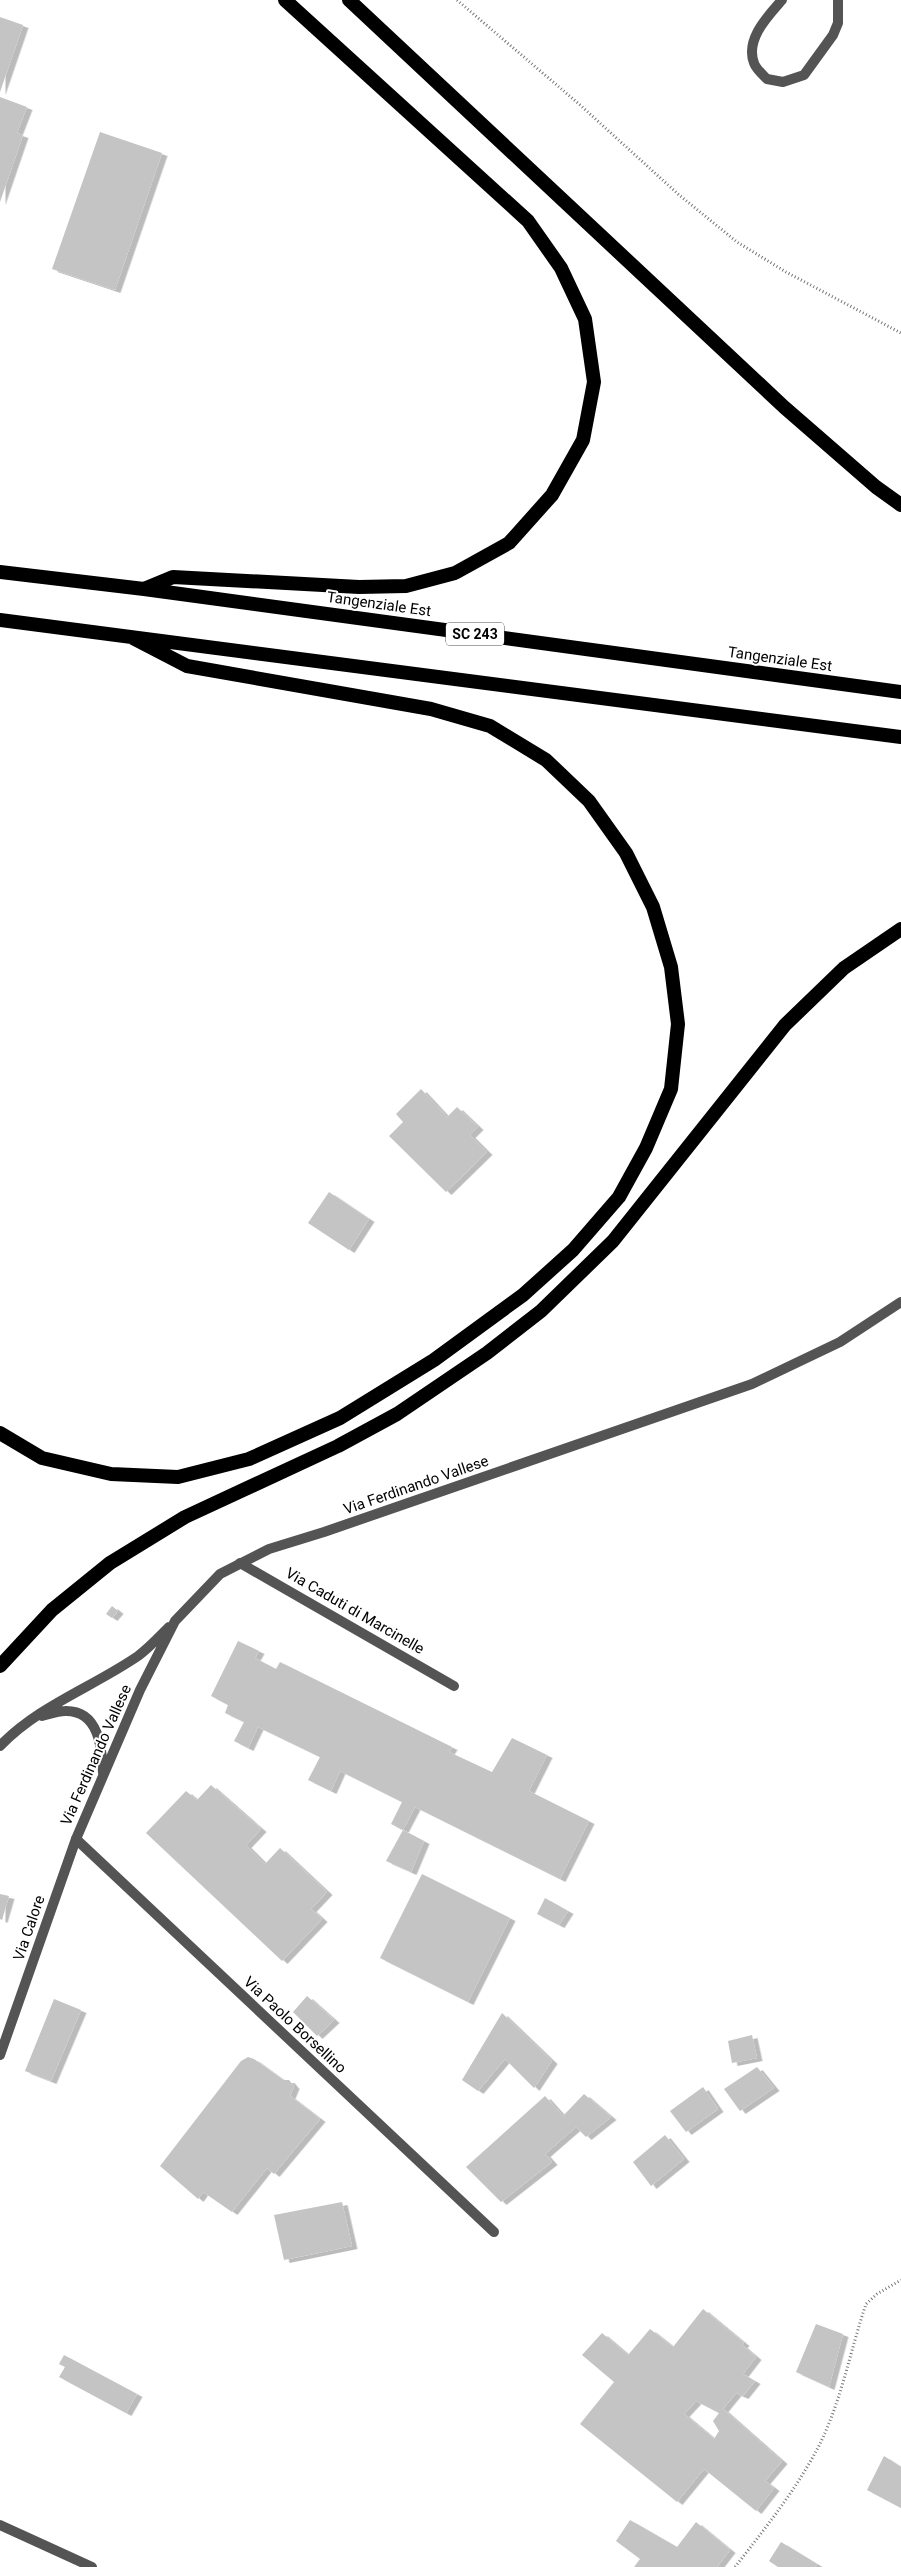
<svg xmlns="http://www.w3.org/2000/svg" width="901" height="2567" viewBox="0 0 901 2567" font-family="Roboto,sans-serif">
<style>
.building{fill:#c4c4c4;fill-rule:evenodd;filter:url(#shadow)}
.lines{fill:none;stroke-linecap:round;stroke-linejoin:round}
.path{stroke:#767676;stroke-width:3;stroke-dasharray:1 2.5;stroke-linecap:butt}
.minor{stroke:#545454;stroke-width:10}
.tertiary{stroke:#545454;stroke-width:10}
.trunk{stroke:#000;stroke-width:14}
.labels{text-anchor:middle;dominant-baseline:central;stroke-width:4;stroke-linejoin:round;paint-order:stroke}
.shield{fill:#fff;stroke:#4c4c4c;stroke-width:1}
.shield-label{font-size:14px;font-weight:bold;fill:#000}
.street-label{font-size:15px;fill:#000;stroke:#fff}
</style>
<defs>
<filter id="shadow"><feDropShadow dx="5.5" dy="3" stdDeviation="0" flood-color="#0004"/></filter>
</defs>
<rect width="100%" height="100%" fill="#fff"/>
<path class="building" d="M 0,17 L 23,25 L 0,92 Z
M 0,97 L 27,107 L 17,133 L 23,135 L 0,202 Z
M 100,132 L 162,153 L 115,290 L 52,269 Z
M 421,1089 L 447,1117 L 457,1107 L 478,1127 L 470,1135 L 487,1152 L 446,1192 L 389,1136 L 403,1122 L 396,1114 Z
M 329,1192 L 369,1219 L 349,1250 L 308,1223 Z
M 112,1606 L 118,1611 L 112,1618 L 106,1614 Z
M 238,1641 L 259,1651 L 255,1658 L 276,1669 L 280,1662 L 452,1747 L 449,1752 L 492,1772 L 512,1738 L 547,1755 L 529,1791 L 589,1821 L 560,1879 L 415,1807 L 403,1830 L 391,1824 L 402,1802 L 340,1771 L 331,1791 L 308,1780 L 320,1757 L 258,1727 L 248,1748 L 234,1741 L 244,1722 L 225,1713 L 228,1705 L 211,1696 Z
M 211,1785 L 261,1829 L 246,1845 L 265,1864 L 280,1848 L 327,1892 L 311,1909 L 322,1919 L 282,1961 L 146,1833 L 186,1791 L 197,1800 Z
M 403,1830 L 424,1841 L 411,1872 L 386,1861 Z
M 422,1874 L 510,1918 L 468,2002 L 380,1958 Z
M 0,1894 L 9,1896 L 2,1920 L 0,1919 Z
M 545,1898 L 568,1911 L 559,1925 L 537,1914 Z
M 307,1996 L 334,2020 L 317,2036 L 293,2012 Z
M 54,1999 L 81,2010 L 51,2081 L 25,2071 Z
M 502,2013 L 552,2061 L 534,2088 L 505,2059 L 478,2091 L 462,2080 Z
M 752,2035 L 757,2058 L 732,2063 L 728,2041 Z
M 248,2057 L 254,2059 L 283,2080 L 289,2080 L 294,2086 L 290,2096 L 320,2119 L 274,2174 L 267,2168 L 232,2212 L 203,2192 L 198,2199 L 160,2166 L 241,2061 Z
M 757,2067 L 774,2088 L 740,2111 L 724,2089 Z
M 703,2087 L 718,2109 L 686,2132 L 670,2111 Z
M 584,2094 L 611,2117 L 586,2137 L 576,2127 L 545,2154 L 552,2162 L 501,2202 L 466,2167 L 545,2096 L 563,2116 Z
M 665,2135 L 684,2159 L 651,2186 L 633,2162 Z
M 342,2202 L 352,2246 L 284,2260 L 274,2215 Z
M 703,2309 L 744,2343 L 742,2345 L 756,2357 L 743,2374 L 755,2381 L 743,2396 L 736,2393 L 723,2409 L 782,2461 L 765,2481 L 774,2488 L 756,2511 L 704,2469 L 677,2502 L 580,2424 L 614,2382 L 582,2355 L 602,2333 L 628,2355 L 650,2329 L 673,2347 ZM 696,2401 L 719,2413 L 713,2421 L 719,2431 L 714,2439 L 684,2414 Z
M 816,2324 L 843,2334 L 829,2387 L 796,2372 Z
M 64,2355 L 137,2394 L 126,2413 L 59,2377 L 65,2367 L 59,2364 Z
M 884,2456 L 901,2467 L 901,2508 L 867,2490 Z
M 630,2520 L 677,2547 L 696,2522 L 730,2550 L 717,2567 L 634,2567 L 640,2559 L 616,2541 Z
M 781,2542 L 817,2564 L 815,2567 L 778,2567 L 769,2561 Z"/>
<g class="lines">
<path class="path" d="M 457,0 L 579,104 L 678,194 L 737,242 L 786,272 L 901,333
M 735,2567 C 763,2531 792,2495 814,2455 C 840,2409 849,2354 866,2304 L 877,2294 L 901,2280"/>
<path class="minor" d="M 782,0 C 768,16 745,39 754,63 C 756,69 763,75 767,79 L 783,82 L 804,75 L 833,35 L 838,23 L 838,0
M 240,1563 L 454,1686
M 76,1839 L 494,2232
M 0,2525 L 92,2567"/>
<path class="tertiary" d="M 42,1716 C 50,1714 58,1711 65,1711 C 99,1710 102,1748 103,1773
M 0,1746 C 38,1706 93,1687 138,1656 C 149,1648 159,1637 169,1627
M 0,2055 L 76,1839 L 140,1690 L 175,1621 L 220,1574 L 269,1549 L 324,1532 L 752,1384 L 840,1342 L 901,1302"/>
<path class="trunk" d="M 349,0 L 784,407 L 876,487 L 901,505
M 0,572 L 144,589 L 901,692
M 144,589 L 173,577 L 359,587 L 406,586 L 455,573 L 509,543 L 552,495 L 583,440 L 594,382 L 585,319 L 561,268 L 528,221 L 285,0
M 0,620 L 901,737
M 0,1433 L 42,1458 L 111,1474 L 178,1477 L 249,1459 L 340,1418 L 434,1360 L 523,1295 L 573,1250 L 619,1197 L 646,1148 L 671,1089 L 678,1024 L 671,967 L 653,907 L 626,853 L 589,801 L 546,760 L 490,726 L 431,709 L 187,666 L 133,638
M 0,1666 L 52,1610 L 110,1563 L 185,1517 L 338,1446 L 397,1414 L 487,1353 L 541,1311 L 613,1241 L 785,1025 L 844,968 L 901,929"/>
</g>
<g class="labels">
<rect class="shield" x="446" y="622.5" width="58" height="23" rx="4"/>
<g class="shield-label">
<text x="475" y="634">SC 243</text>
</g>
<g class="street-label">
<text transform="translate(379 604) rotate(8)">Tangenziale Est</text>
<text transform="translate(780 659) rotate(8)">Tangenziale Est</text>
<text transform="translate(416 1485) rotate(-19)">Via Ferdinando Vallese</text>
<text transform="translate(355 1611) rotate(30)">Via Caduti di Marcinelle</text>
<text transform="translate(96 1755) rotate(-66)">Via Ferdinando Vallese</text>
<text transform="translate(29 1928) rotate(-71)">Via Calore</text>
<text transform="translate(295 2025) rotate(43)">Via Paolo Borsellino</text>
</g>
</g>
</svg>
